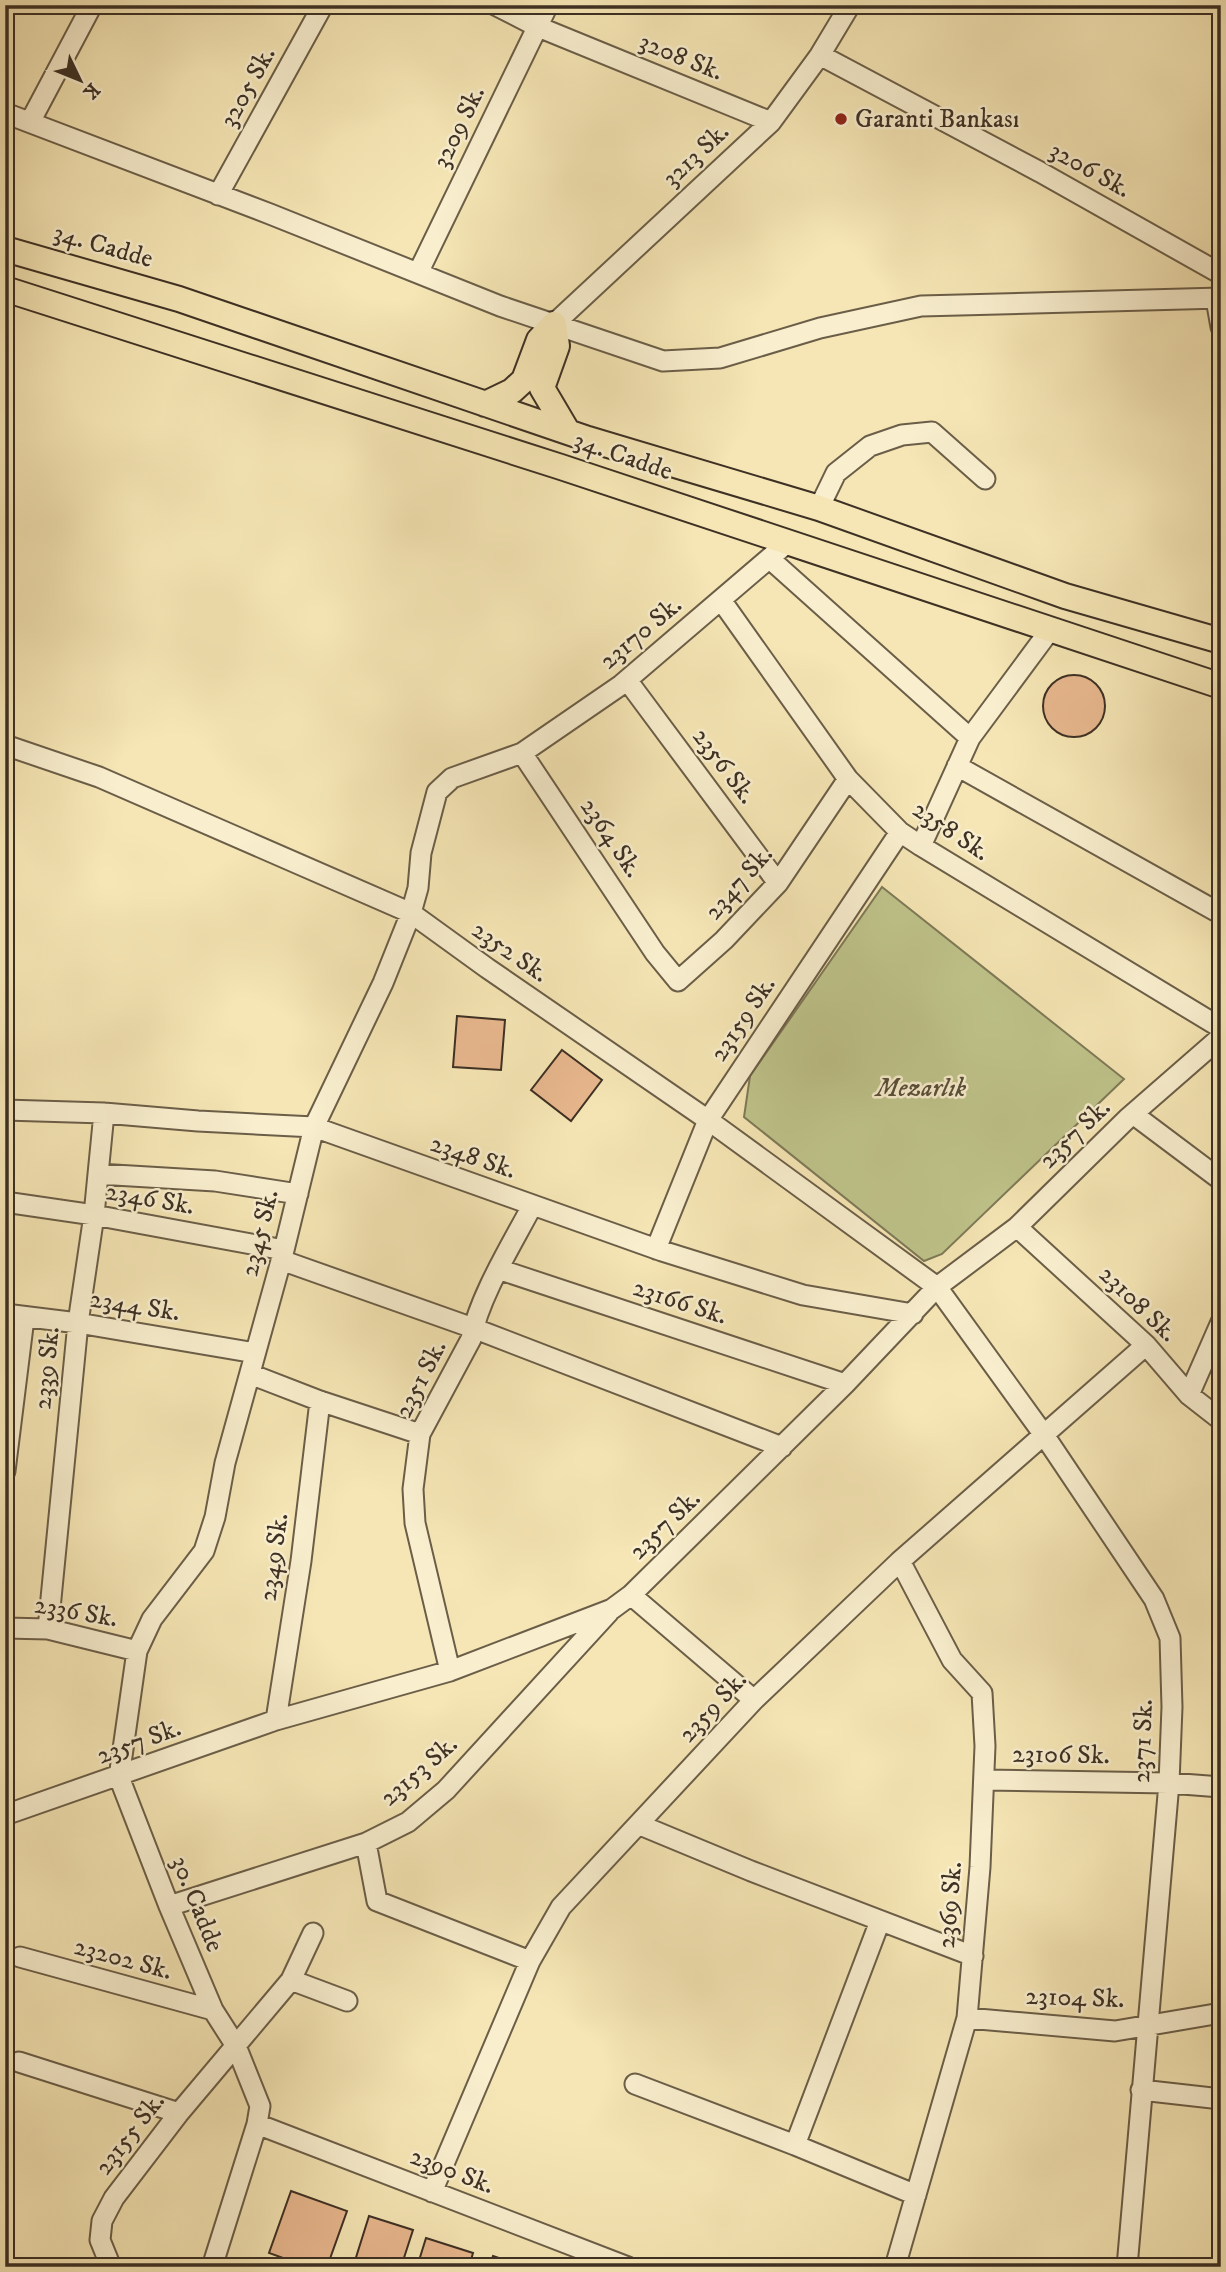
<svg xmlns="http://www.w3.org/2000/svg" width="1226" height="2272" viewBox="0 0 1226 2272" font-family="'IM FELL DW Pica',serif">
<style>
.green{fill:#bfc48b;stroke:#7e7a58;stroke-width:2}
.building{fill:#e8b78e;stroke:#3d3024;stroke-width:2}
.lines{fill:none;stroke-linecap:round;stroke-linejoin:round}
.minor-casing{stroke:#6b5e48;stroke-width:23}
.major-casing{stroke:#3d3024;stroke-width:28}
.minor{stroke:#f9efcf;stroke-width:19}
.major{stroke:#f6e6b5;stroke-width:24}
.poi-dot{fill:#8f2418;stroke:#f9efcf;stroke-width:2.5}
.labels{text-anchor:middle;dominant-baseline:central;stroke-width:5;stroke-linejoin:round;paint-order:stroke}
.street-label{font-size:26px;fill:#3d3024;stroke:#f9efcf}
.poi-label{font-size:26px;fill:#3d3024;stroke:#f9efcf;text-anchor:start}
.park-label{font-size:26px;font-style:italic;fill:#574e39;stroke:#f9efcf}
</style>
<rect width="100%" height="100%" fill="#f6e6b5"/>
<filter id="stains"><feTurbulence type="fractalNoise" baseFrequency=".00286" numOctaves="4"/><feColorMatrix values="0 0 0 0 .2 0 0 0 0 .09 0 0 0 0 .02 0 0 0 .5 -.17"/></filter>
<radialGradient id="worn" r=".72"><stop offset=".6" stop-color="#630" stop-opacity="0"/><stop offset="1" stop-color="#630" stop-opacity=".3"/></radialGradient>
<path class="green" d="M 882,887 L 1124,1079 L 942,1254 L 924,1261 L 744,1117 L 750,1076 Z"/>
<path class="building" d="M1043 706a31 31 0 1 1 62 0a31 31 0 1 1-62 0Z
M 457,1016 L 505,1020 L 501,1070 L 453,1067 Z
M 562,1050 L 602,1080 L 571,1121 L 531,1090 Z
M 291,2191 L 347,2211 L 327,2267 L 308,2267 L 269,2253 Z
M 369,2216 L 413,2230 L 401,2267 L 353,2267 Z
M 426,2238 L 473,2253 L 469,2267 L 417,2267 Z
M 493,2256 L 525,2267 L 489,2267 Z"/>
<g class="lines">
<defs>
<path id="minor" d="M 495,5 L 536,26 L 771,122
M 820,55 L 1040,172 L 1221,274
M 5,113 L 270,214 L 500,306 L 663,361 L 720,358 L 820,328 L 921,306 L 1221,298
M 30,122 L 92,5
M 218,195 L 323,5
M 418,273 L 548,5
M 1216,299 L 1221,327
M 554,324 L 771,122 L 820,55 L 850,5
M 819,508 L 836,473 L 870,446 L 902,435 L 932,432 L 985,479
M 770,559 L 970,738
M 721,600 L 848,779 L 900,832 L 921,846 L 1221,1028
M 627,680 L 778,883
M 5,745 L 99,777 L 411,913 L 487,968 L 708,1120 L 937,1287 L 1044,1435 L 1154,1599 L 1170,1638 L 1172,1707 L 1169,1783 L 1127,2267
M 522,753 L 655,953 L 678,981 L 724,940 L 778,883 L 848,779
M 957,766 L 1221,914
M 921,846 L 970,738 L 1050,630
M 5,1110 L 104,1113 L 198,1121 L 314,1127 L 662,1251 L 803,1295 L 913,1314
M 1133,1114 L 1221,1180
M 98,1174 L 215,1181 L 298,1194
M 5,1202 L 94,1215 L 284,1250
M 1017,1227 L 1146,1345 L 1189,1395 L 1221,1420
M 656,1249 L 708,1120 L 900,832
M 281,1260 L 473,1328 L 782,1447
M 498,1269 L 845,1384
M 5,1314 L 78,1323 L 255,1353
M 250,1374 L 320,1401 L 420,1434
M 1189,1395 L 1221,1322
M 5,1471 L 24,1318
M 631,1595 L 754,1700
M 5,1628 L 48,1629 L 137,1651
M 48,1629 L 78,1323 L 94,1215 L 104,1113
M 450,1671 L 415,1523 L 413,1489 L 420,1434 L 471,1339 C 479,1297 512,1244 532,1206
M 276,1720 L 301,1561 L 320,1401
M 984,1780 L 1169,1783 L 1221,1787
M 5,1815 L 276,1720 L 450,1671 L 612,1609 L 631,1595 L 845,1384 L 937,1287 L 1017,1227 L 1127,1119 L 1221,1037
M 640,1825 L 751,1871 L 973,1956
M 366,1843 L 377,1901 L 530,1961
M 169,1906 L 366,1843 L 408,1822 L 446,1790 L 609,1612
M 20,1957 L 213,2010
M 291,1980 L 347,2001
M 967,2018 L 1115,2031 L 1221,2013
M 19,2062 L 179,2113
M 635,2084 L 795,2145 L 916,2195
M 1141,2090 L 1221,2099
M 257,2124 L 628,2267
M 795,2145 L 880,1921
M 432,2192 L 530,1961 L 561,1907 L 754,1700 L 900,1561 L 1146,1345
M 111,2267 L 100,2240 L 102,2221 L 114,2198 L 179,2113 L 291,1980 L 313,1933
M 212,2267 L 257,2124 L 260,2106 L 236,2046 L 213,2010 L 169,1906 L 119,1777 L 137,1651 L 152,1619 L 204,1551 L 215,1517 L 225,1463 L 284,1250 L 314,1127 L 383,983 L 411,913 L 418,888 L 421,853 L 437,792 L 452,778 L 522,753 L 621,685 L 787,543
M 895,2267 L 967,2018 L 980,1867 L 985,1746 L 982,1693 L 952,1660 L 900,1561"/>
<path id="major" d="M 5,249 L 179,299 L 588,439 L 819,508 L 1065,596 L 1221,641
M 5,289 L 561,467 L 1221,686
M 485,404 L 512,391 L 524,380 L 539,340 L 554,324 L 557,346 L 542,388 L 568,432"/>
</defs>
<use href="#minor" class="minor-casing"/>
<use href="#major" class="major-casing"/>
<use href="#minor" class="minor"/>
<use href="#major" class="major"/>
</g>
<circle class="poi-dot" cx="841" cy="119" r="7"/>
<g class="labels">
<g class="street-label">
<text transform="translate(681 57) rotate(22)">3208 Sk.</text>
<text transform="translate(248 87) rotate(-61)">3205 Sk.</text>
<text transform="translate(459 127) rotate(-64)">3209 Sk.</text>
<text transform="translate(696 155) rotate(-43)">3213 Sk.</text>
<text transform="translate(1090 170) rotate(29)">3206 Sk.</text>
<text transform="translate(103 246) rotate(16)">34. Cadde</text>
<text transform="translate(623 456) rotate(19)">34. Cadde</text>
<text transform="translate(641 633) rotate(-40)">23170 Sk.</text>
<text transform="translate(724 766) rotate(53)">2356 Sk.</text>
<text transform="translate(951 831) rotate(34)">2358 Sk.</text>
<text transform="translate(611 838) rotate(56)">2364 Sk.</text>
<text transform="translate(739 883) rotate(-49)">2347 Sk.</text>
<text transform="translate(510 952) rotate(35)">2352 Sk.</text>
<text transform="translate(743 1019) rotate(-56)">23159 Sk.</text>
<text transform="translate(1075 1134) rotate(-44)">2357 Sk.</text>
<text transform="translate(473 1157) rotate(19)">2348 Sk.</text>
<text transform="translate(150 1199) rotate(10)">2346 Sk.</text>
<text transform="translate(260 1233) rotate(-76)">2345 Sk.</text>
<text transform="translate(680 1302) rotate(18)">23166 Sk.</text>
<text transform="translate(1138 1304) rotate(44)">23108 Sk.</text>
<text transform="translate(135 1306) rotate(9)">2344 Sk.</text>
<text transform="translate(47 1368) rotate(-84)">2339 Sk.</text>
<text transform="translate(421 1379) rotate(-63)">2351 Sk.</text>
<text transform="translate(665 1525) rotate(-44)">2357 Sk.</text>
<text transform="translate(274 1557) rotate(-82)">2349 Sk.</text>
<text transform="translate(76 1612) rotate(10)">2336 Sk.</text>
<text transform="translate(713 1707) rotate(-47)">2359 Sk.</text>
<text transform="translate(1143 1741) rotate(-88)">2371 Sk.</text>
<text transform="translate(139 1742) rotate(-20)">2357 Sk.</text>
<text transform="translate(1061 1755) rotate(1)">23106 Sk.</text>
<text transform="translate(419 1771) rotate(-41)">23153 Sk.</text>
<text transform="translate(197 1904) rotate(68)">30. Cadde</text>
<text transform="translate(950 1905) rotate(-85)">2369 Sk.</text>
<text transform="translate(123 1959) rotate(15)">23202 Sk.</text>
<text transform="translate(1075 1998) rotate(2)">23104 Sk.</text>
<text transform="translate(130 2134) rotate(-52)">23155 Sk.</text>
<text transform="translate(452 2171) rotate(21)">2390 Sk.</text>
</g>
<g class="poi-label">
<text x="855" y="119">Garanti Bankası</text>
</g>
<g class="park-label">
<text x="921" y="1088">Mezarlık</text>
</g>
</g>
<rect width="1226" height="2272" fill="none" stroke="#f6e6b5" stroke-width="28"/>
<rect x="7" y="7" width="1212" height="2258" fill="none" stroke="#3d3024" stroke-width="3.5"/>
<rect x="14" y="14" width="1198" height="2244" fill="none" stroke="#3d3024" stroke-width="2"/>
<g transform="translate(80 80) rotate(133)" stroke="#f9efcf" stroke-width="5" paint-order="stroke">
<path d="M0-5L12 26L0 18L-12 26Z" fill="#3d3024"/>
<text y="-10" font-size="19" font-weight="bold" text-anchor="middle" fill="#3d3024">K</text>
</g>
<rect width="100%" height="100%" filter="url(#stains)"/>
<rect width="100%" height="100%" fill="url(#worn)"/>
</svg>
